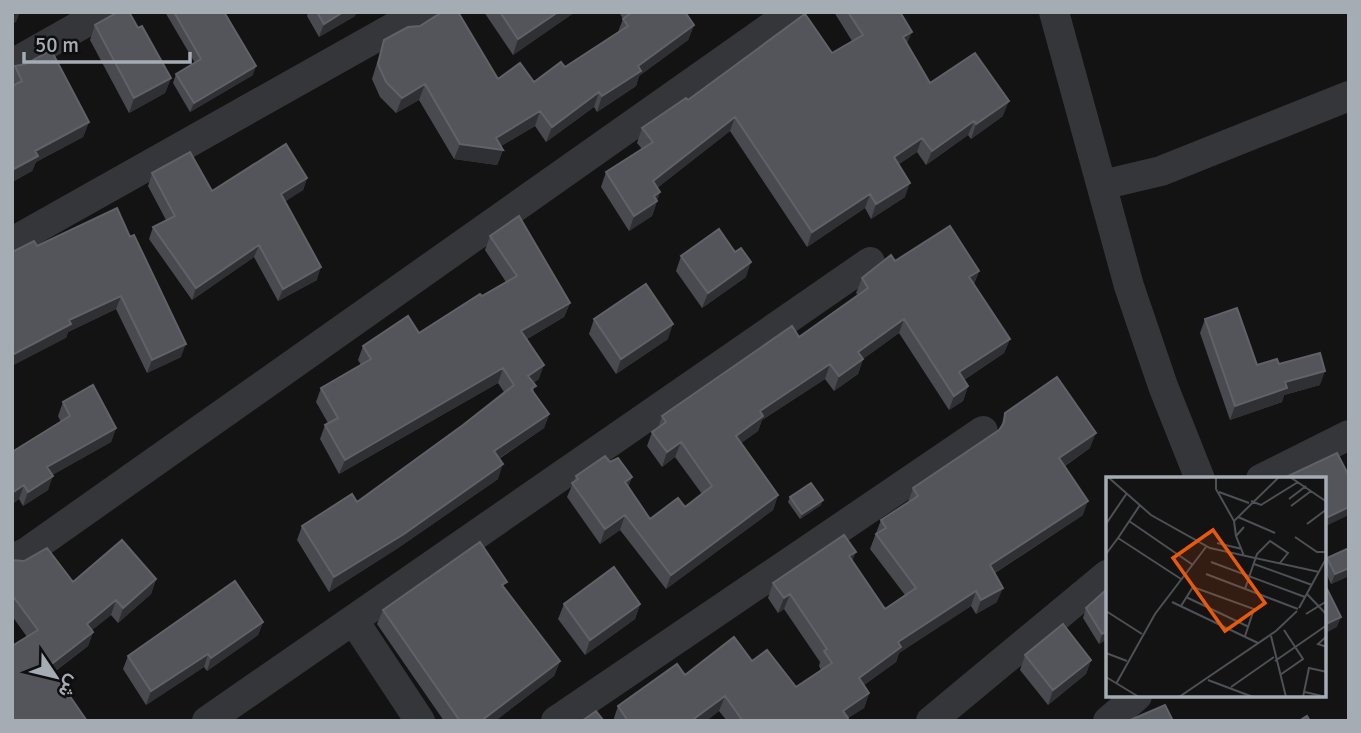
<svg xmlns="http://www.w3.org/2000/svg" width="1361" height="733" viewBox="0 0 1361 733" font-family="Signika,Vazirmatn,sans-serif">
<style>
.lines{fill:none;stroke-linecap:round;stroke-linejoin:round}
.minor{stroke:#343639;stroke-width:30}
.wall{fill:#494a4f}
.shaded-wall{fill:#2f3033}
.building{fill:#53555a;stroke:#606268;stroke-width:2}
.inset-road{fill:none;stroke:#4d5054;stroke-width:2}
.view{fill:#e8590c;fill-opacity:0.15;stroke:#e8590c;stroke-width:3.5}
.inset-edge{fill:none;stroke:#a5acb4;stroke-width:3.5}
</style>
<rect width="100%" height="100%" fill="#131314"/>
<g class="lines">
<path class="minor" d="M 1054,12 L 1129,286 L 1163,386 L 1200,479
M 12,64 L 104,12
M 1102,185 L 1161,171 L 1349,96
M 12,242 L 421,12
M 1261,479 L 1349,435
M 12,559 L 27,552 L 792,12
M 354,621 L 420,721
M 207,721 L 870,262
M 556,721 L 983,431
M 931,721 L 1107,575
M 1108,721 L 1137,696"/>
</g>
<path class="wall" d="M 165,12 L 224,12 L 253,75 L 190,112 L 173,83 L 176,74 L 195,63 Z
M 308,12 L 356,12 L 355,16 L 319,37 L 307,16 Z
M 484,12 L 575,12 L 513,55 Z
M 619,12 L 685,12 L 694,25 L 688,40 L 639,76 L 636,86 L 597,112 L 594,107 L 546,142 L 535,126 L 501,146 L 503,150 L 497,165 L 454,159 L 419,100 L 396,113 L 380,97 L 372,79 L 384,40 L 498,79 L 534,82 L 565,67 L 618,32 L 623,19 Z
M 834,12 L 900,12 L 907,44 L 930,83 L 1003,116 L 971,139 L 968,135 L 926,165 L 917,152 L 899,164 L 905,197 L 871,219 L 865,208 L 807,247 L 730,131 L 657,188 L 657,201 L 652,216 L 629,231 L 601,187 L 606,172 L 642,149 L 637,143 L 642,128 L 688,100 L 832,53 L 852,41 Z
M 95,25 L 138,28 L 171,78 L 165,93 L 129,113 L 90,40 Z
M 15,66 L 89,122 L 83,137 L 36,162 L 32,171 L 12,182 L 12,73 Z
M 152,173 L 212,191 L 307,178 L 303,190 L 285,201 L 317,280 L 278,301 L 254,257 L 192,300 L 149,239 L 153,227 L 166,220 L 148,186 Z
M 117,208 L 181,357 L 147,373 L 116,309 L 68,332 L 66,338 L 37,246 Z
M 490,236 L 570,303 L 564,317 L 527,339 L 539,379 L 533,383 L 534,392 L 549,414 L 544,428 L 499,459 L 498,479 L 398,548 L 329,592 L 297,540 L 302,526 L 357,502 L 463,425 L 504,392 L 498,383 L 339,474 L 320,439 L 325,425 L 328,423 L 316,402 L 321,388 L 361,365 L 358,360 L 363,346 L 419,333 L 506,282 L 485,250 Z
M 681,256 L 746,277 L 702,308 L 676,271 Z
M 895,261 L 979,271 L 974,284 L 1010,339 L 1004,353 L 964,380 L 968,386 L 963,401 L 949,410 L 899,333 L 863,359 L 858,374 L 834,391 L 825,379 L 762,420 L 758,431 L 741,443 L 778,495 L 773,510 L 666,589 L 620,530 L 600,544 L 567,497 L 576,476 L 610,462 L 632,477 L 628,487 L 650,519 L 685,507 L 702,494 L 675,457 L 662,467 L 647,446 L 652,432 L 658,428 L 662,416 L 799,337 L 858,295 L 856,293 L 862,278 Z
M 594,319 L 668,339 L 616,374 L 589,334 Z
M 1205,319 L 1257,365 L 1279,364 L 1320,385 L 1284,395 L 1282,402 L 1230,420 L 1200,333 Z
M 63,402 L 116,428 L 111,442 L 52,475 L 48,490 L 23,506 L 19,499 L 12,504 L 12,452 L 61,422 L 58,416 Z
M 1005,413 L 1090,448 L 1065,466 L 1083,515 L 995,573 L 997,602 L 976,614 L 971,606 L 899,653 L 896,662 L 864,685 L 869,693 L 864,708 L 848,718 L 848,721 L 727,721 L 719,711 L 706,721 L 613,721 L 618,706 L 685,675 L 752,661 L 796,687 L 821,670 L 819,666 L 820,662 L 784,609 L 778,613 L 768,598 L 773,583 L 852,561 L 885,609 L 905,595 L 870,549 L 881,520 L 908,502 L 913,488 L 1000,429 Z
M 790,497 L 821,505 L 800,519 L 788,502 Z
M 1349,548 L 1349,576 L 1331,584 L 1324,569 L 1327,558 Z
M 12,560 L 73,582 L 156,579 L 151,594 L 118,623 L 111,615 L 92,630 L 93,632 L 88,646 L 53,673 L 12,616 Z
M 564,604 L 640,604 L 635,619 L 585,655 L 558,619 Z
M 1086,608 L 1107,639 L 1099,644 L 1083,618 Z
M 383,610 L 560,661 L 554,676 L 495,721 L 444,721 L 377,624 Z
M 263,622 L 258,635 L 207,671 L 204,667 L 146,705 L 123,669 L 128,656 Z
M 1025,655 L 1091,660 L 1086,674 L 1048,705 L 1020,670 Z"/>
<path class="shaded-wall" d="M 19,12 L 20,12 L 16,22 L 12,24 L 12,16 Z
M 343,12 L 356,12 L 355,16 L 319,37 L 324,24 Z
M 558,12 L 575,12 L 513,55 L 518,39 Z
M 694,25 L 688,40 L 639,76 L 636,86 L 597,112 L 602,96 L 638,66 Z
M 912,32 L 906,46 L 903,37 Z
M 256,66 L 253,75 L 190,112 L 194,103 Z
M 171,78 L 165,93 L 129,113 L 134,98 Z
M 425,84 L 419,100 L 396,113 L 402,98 Z
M 599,92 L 594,107 L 546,142 L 552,127 Z
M 1009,101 L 1003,116 L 971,139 L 976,124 Z
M 540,111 L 535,126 L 496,149 L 503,150 L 497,165 L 454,159 L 460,144 L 496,138 Z
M 735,117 L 730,131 L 647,196 L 653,181 Z
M 974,121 L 968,135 L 926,165 L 932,151 Z
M 89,122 L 83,137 L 36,162 L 32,171 L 12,182 L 12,170 L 35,151 Z
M 922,138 L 917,152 L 889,171 L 894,157 Z
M 307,178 L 303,190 L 277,207 L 281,194 Z
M 910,183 L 905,197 L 871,219 L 876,204 Z
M 660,192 L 652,216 L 629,231 L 634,216 L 654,196 Z
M 870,194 L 865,208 L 807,247 L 812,232 Z
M 259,245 L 254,257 L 192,300 L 196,288 Z
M 751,262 L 746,277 L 702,308 L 708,293 Z
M 321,267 L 317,280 L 278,301 L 283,289 Z
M 979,271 L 973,285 L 969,277 Z
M 121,296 L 116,309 L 68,332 L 66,338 L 12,366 L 12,355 L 69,320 Z
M 570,303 L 564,317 L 516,345 L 521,331 Z
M 904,319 L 899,333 L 863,359 L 858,374 L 834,391 L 839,376 L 858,352 Z
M 673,324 L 668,339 L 616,374 L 621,359 Z
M 1010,339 L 1004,353 L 953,387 L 959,372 Z
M 186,344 L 181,357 L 147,373 L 152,360 Z
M 830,364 L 825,379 L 762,420 L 758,431 L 730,451 L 736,436 L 760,411 Z
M 544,365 L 539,379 L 523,390 L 528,376 Z
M 503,368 L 498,383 L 339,474 L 345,460 Z
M 1325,371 L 1320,385 L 1284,395 L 1282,402 L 1230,420 L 1235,406 L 1285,382 Z
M 968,386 L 963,401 L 949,410 L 954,396 Z
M 549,414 L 544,428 L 489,465 L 494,451 Z
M 116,428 L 111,442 L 42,481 L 47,467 Z
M 1096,433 L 1090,448 L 1054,473 L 1059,458 Z
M 681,442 L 675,457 L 662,467 L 667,452 Z
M 503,464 L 498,479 L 398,548 L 329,592 L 334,577 Z
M 53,476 L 48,490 L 23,506 L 28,492 Z
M 632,477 L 626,492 L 625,482 Z
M 24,485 L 19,499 L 12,504 L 12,493 Z
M 778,495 L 773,510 L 666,589 L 671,575 Z
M 823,500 L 821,505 L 800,519 L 802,514 Z
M 1088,501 L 1083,515 L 985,579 L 990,565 Z
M 1349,507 L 1349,515 L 1324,527 L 1324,519 Z
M 625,515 L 620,530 L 600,544 L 605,529 Z
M 856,552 L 850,567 L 849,556 Z
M 1349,568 L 1349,576 L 1331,584 L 1335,574 Z
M 156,579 L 151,594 L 118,623 L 123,608 Z
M 1003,588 L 997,602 L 976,614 L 981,600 Z
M 976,591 L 971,606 L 899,653 L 896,662 L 853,693 L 859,678 L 898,642 Z
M 790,594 L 784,609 L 778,613 L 784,598 Z
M 116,600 L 111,615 L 82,638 L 87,624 Z
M 640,604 L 635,619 L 585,655 L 590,640 Z
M 1341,617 L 1337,627 L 1324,634 L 1324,625 Z
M 263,622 L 258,635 L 207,671 L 211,658 Z
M 1107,631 L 1107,639 L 1099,644 L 1102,634 Z
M 93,632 L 88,646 L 43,680 L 49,666 Z
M 208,654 L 204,667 L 146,705 L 151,691 Z
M 1091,660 L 1086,674 L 1048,705 L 1053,690 Z
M 560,661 L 554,676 L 495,721 L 481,721 Z
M 869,693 L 864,708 L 848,718 L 848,721 L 845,721 L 843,711 Z
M 725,696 L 719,711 L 706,721 L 691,721 Z"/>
<path class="building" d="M 118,12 L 129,12 L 138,28 L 142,26 L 171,78 L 134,98 L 95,25 Z
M 174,12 L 224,12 L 256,66 L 194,103 L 176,74 L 201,59 Z
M 317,12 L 343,12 L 324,24 Z
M 442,12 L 458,12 L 498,79 L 520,63 L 534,82 L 561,62 L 565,67 L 628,26 L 623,19 L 632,12 L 685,12 L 694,25 L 638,66 L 641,71 L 602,96 L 599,92 L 552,127 L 540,111 L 496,138 L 503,150 L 460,144 L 425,84 L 402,98 L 386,82 L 378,64 L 384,40 L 408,27 L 420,26 Z
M 500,12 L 558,12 L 518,39 Z
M 848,12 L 900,12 L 912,32 L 903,37 L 930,83 L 975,53 L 1009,101 L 976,124 L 974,121 L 932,151 L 922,138 L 894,157 L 910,183 L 876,204 L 870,194 L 812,232 L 735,117 L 653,181 L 660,192 L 654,196 L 657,201 L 634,216 L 606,172 L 653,142 L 642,128 L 686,98 L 688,100 L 805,14 L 832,53 L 863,35 Z
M 51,50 L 89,122 L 35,151 L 38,156 L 12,170 L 12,86 L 22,81 L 15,66 L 26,64 Z
M 286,144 L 307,178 L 281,194 L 321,267 L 283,289 L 259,245 L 196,288 L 153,227 L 175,216 L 152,173 L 190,152 L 212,191 Z
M 117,208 L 130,237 L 134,235 L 186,344 L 152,360 L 121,296 L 69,320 L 71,324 L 12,355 L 12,252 L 34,241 L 37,246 Z
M 519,216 L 570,303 L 521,331 L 544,365 L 528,376 L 536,386 L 531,389 L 549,414 L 494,451 L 503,464 L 404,534 L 334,577 L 302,526 L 352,494 L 357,502 L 463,425 L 514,385 L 503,368 L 345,460 L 325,425 L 338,418 L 321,388 L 371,359 L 363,346 L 408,316 L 419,333 L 480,294 L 482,296 L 517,276 L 490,236 Z
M 950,226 L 979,271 L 969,277 L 1010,339 L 959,372 L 968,386 L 954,396 L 904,319 L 858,352 L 863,359 L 839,376 L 830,364 L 760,411 L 763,416 L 736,436 L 778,495 L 671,575 L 625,515 L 605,529 L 572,483 L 578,479 L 576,476 L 605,456 L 610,462 L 618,458 L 632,477 L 625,482 L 650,519 L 678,498 L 685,507 L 712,486 L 681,442 L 667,452 L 652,432 L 666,422 L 662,416 L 792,326 L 799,337 L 868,288 L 862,278 L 891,255 L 895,261 Z
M 719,229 L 735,252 L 741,248 L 751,262 L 708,293 L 681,256 Z
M 646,284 L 673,324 L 621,359 L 594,319 Z
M 1237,308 L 1257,365 L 1277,359 L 1279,364 L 1320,353 L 1325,371 L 1285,382 L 1287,388 L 1235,406 L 1205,319 Z
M 1057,377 L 1096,433 L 1059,458 L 1088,501 L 990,565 L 1003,588 L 981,600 L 976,591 L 898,642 L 901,647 L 859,678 L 869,693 L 843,711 L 848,718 L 845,721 L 743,721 L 725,696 L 691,721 L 628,721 L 618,706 L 677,664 L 685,675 L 734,637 L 752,661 L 767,650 L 796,687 L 832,663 L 824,651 L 827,649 L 790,594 L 784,598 L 773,583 L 844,535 L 856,552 L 849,556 L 885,609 L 916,588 L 876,534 L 886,528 L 881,520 L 918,496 L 913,488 L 999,430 L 1004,423 L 1005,413 Z
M 93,385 L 116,428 L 47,467 L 53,476 L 28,492 L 24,485 L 12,493 L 12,452 L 70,416 L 63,402 Z
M 1337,453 L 1349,476 L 1349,507 L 1324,519 L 1324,479 L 1282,479 Z
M 811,483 L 823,500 L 802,514 L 790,497 Z
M 122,540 L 156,579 L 123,608 L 116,600 L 87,624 L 93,632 L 49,666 L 87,721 L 12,721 L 12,646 L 38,630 L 12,595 L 12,560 L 24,561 L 47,548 L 73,582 Z
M 480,542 L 507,582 L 502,585 L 560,661 L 481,721 L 460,721 L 383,610 Z
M 1349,548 L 1349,568 L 1335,574 L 1327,558 Z
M 614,567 L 640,604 L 590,640 L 564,604 Z
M 235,581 L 263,622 L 211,658 L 208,654 L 151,691 L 128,656 Z
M 1324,583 L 1341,617 L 1324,625 Z
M 1107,589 L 1107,631 L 1102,634 L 1086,608 Z
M 1063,624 L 1091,660 L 1053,690 L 1025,655 Z
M 1165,705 L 1173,721 L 1128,721 Z
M 596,711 L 603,720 L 602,721 L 582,721 Z
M 1307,716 L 1310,721 L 1299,721 Z"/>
<g transform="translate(1106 477)">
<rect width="220" height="220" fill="#131314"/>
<path class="inset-road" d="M 2,0 L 45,38 L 104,71 L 213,95M 110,0 L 110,12 L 128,44M 184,0 L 221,25M 113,15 L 143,26M 183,22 L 200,9M 145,24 L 155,28 L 192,5M 185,29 L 205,14M 132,40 L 169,56M 23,44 L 87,88M 0,47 L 21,16M 201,47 L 221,32M 138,50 L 130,59 L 138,79M 130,59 L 128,44 L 173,0M 189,60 L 211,75 L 221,75M 12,61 L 34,28M 111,66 L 136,72M 0,77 L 12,61 L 75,102M 105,85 L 199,120M 148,87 L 206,108M 100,97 L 192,132M 139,112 L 151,77 L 164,64 L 182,76 L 174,86M 201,117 L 221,138M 80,120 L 143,150M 66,125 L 152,166M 75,129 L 87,110 L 148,132 L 139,159M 193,131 L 221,80M 0,134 L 36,157M 200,137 L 221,124M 165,159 L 180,220M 221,159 L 212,167 L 221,170M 0,176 L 21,184M 169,184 L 221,148M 174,198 L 197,182 L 178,153M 0,200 L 33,220M 102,203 L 147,220M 10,207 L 49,137 L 100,70M 125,210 L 168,180M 199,215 L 220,220M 73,220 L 170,154 L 191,134M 197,220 L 203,191 L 221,195"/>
<path class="view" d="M 107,53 L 159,126 L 119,154 L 67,81 Z"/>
<rect width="220" height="220" class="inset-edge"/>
</g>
<rect width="1361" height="733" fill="none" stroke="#a5acb4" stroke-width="28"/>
<g transform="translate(56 677) rotate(125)" stroke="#0e0e0f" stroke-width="5" paint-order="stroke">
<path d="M0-5L12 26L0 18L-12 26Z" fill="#a5acb4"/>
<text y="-10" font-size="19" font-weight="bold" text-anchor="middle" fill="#a5acb4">ش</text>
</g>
<path d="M24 52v10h166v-10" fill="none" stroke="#a5acb4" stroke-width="3.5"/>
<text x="35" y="52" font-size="21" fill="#a5acb4" stroke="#0e0e0f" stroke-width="5" paint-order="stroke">50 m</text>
</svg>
